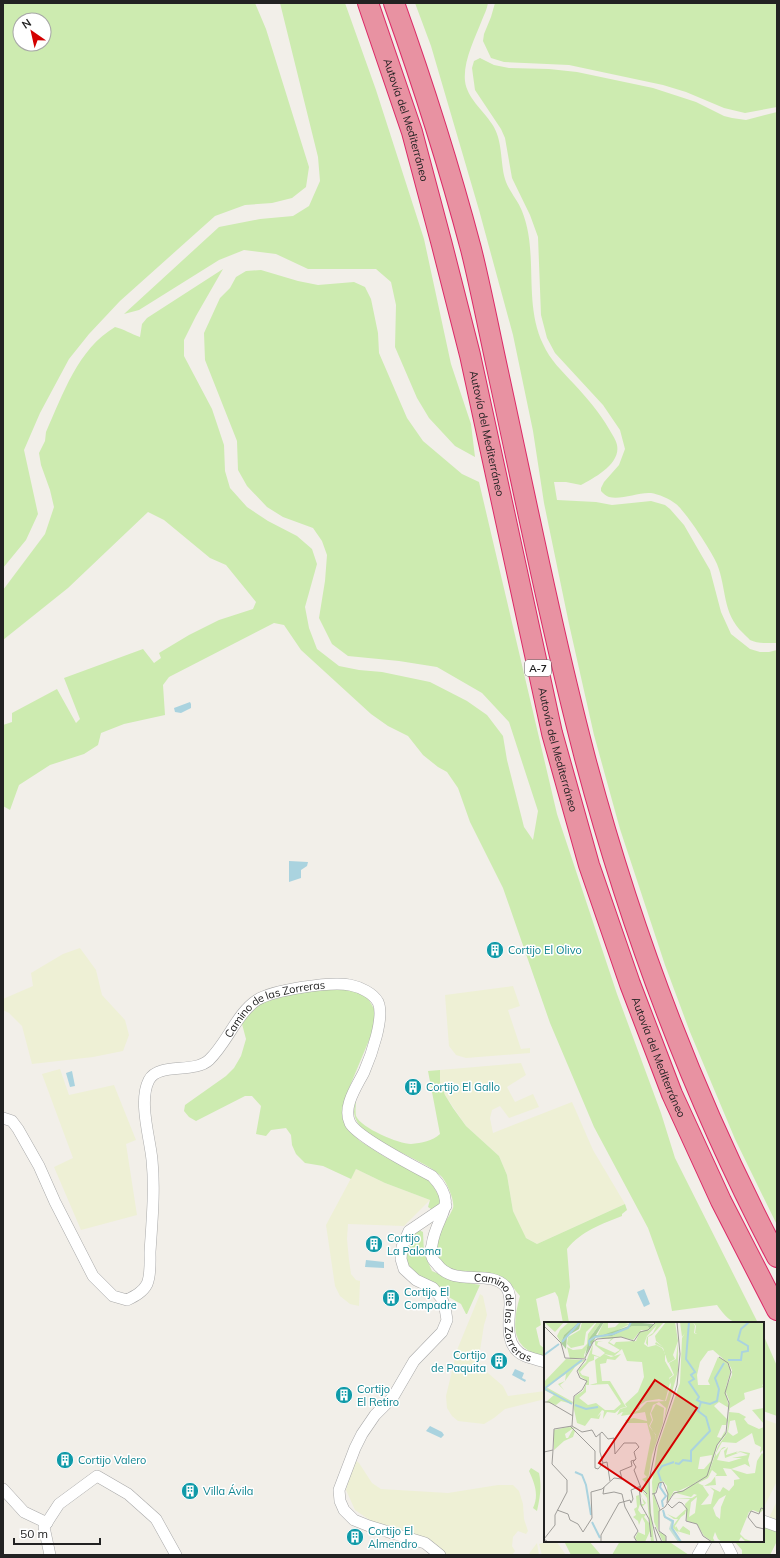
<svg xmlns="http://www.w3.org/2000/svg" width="780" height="1558" viewBox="0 0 780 1558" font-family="Mulish,sans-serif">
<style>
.farmland{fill:#eef0d5}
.grass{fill:#cdebb0;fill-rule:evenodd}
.water{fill:#aad3df}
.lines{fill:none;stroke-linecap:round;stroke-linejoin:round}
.minor-casing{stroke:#a9a9a9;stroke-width:12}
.motorway-casing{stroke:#dc2a67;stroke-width:22}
.minor{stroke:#fff;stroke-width:11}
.motorway{stroke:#e892a2;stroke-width:20}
.labels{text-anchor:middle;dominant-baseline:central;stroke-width:3;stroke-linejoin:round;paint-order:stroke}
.shield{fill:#fff;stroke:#646464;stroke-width:1}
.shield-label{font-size:10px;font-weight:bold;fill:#222}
.street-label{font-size:11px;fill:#222;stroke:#fff}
.culture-label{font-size:11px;fill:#0d838f;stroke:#fff;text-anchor:start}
.inset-river{fill:none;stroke:#aad3df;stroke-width:2}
.inset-road{fill:none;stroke:#9f9d99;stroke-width:1}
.view{fill:#d40000;fill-opacity:0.15;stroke:#d40000;stroke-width:2}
.inset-edge{fill:none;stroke:#222;stroke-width:2}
</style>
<rect width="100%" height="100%" fill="#f2efe9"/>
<path class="farmland" d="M 80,948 L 96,970 L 102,995 L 125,1020 L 129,1035 L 123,1051 L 93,1057 L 32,1064 L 22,1026 L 9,1013 L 3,1010 L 3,999 L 33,986 L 31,973 L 63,954 Z
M 513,986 L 520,1006 L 508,1010 L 521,1049 L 530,1048 L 530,1053 L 466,1058 L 456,1055 L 449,1046 L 445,995 Z
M 521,1063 L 526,1075 L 507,1087 L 515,1102 L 533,1094 L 539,1107 L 509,1118 L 500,1106 L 492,1110 L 490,1118 L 493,1133 L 572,1102 L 593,1150 L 625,1204 L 537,1244 L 525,1237 L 513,1211 L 507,1175 L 499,1156 L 466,1126 L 445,1095 L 440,1082 L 440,1070 Z
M 60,1069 L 69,1095 L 114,1085 L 136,1140 L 126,1144 L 137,1215 L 81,1230 L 54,1167 L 73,1158 L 42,1074 Z
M 356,1169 L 385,1183 L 430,1200 L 404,1226 L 348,1224 L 347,1239 L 349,1260 L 351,1274 L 356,1280 L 360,1281 L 359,1306 L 350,1304 L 340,1296 L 335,1286 L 326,1225 Z
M 480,1294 L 483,1296 L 487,1315 L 484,1325 L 479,1357 L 481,1367 L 503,1386 L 508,1396 L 545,1391 L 545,1399 L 505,1409 L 494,1418 L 484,1424 L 458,1421 L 452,1416 L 447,1408 L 446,1396 L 457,1350 Z
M 763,1419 L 777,1424 L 777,1481 L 763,1509 Z
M 354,1459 L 359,1463 L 372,1483 L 381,1489 L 448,1493 L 498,1485 L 513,1485 L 519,1491 L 523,1504 L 524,1519 L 528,1531 L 526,1534 L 518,1531 L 513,1537 L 512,1546 L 515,1551 L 512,1555 L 448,1555 L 426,1539 L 371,1521 L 355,1510 L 346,1490 Z
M 777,1501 L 777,1521 L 769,1518 Z
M 548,1541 L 556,1541 L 566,1555 L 542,1555 L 539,1544 Z
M 537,1543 L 539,1555 L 528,1555 Z"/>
<path class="grass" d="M 3,3 L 255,3 L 266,29 L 309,167 L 306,187 L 292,198 L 272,203 L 245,205 L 215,216 L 120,301 L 89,334 L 69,359 L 40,413 L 24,450 L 38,514 L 26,540 L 3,568 ZM 20,20 L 44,20 L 44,44 L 20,44 Z
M 280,3 L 345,3 L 376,90 L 424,239 L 451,364 L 471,424 L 475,457 L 455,446 L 429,418 L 417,398 L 395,347 L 396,305 L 391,282 L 376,269 L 308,269 L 276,254 L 244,250 L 219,260 L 139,310 L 124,314 L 219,227 L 260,219 L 293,216 L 309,206 L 320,181 L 318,157 Z
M 415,3 L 488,3 C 487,9 484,15 482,20 C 475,38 463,61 465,81 C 467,98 483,110 492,124 C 503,140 500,161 505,179 C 508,190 518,200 522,211 C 539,253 523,302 543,344 C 550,360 562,371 574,384 C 587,398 600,413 609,429 C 612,434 616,440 617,445 C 621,464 594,478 581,485 L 566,482 L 554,482 L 557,500 L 596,502 L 612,505 L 651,501 L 665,505 L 670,509 L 684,525 L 710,570 L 721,612 L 731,634 L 750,649 L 760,652 L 769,652 L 777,650 L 777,1225 L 735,1139 L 690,1032 L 665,965 L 620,829 L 594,735 L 569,624 L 544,503 L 533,431 L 513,335 L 479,210 L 431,46 Z
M 495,3 L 777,3 L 777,107 L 745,113 L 724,108 L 686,92 L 663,85 L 569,65 L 504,62 L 491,58 L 483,41 L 484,34 L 491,17 Z
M 480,58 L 494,65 L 509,68 L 549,69 L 577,72 L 653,88 L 696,102 L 724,116 L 732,118 L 746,120 L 777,112 L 777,643 C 769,643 758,644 750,640 C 748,638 745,635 743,633 C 722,613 727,589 717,564 C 712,552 686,512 676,504 C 670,499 658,494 651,493 C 638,492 622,500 609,497 C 606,496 603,493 601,491 L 601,488 L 604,482 L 619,465 L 625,449 L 620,430 L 603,405 L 555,353 L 547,338 L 541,315 L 538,237 L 530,215 L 512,178 L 505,138 L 501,129 L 475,90 L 472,68 L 474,61 Z
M 223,269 L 196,316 L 184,340 L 184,356 L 212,409 L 224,445 L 225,471 L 230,488 L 247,507 L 268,521 L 297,536 L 312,549 L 317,564 L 305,607 L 309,628 L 317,649 L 339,666 L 359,670 L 382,672 L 430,682 L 467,701 L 487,715 L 503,736 L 507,760 L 524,827 L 533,840 L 538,811 L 509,722 L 482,693 L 437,667 L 399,661 L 348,656 L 332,644 L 319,618 L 325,581 L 327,555 L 322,541 L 313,528 L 283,517 L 267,507 L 247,486 L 238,470 L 237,441 L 205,360 L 204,333 L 220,298 L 230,288 L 236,277 L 246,271 L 261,270 L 298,281 L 318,285 L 354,282 L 365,287 L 371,299 L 378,333 L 379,353 L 407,418 L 423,441 L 462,474 L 479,482 L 557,814 L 617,994 L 661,1113 L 675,1158 L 758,1323 C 734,1323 731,1325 717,1305 L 672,1311 L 666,1278 L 648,1228 L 594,1127 L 550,1023 L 503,888 L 470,822 L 458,788 L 447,772 L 438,767 L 423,755 L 408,736 L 388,726 L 371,714 L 301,650 L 284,625 L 274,623 L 169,677 L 163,685 L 165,715 L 124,724 L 101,733 L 98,745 L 84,754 L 50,765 L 19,785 L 10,810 L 3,806 L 3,725 L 12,722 L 12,713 L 57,689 L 76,723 L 80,719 L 64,678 L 143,649 L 154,663 L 161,658 L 159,653 L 189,635 L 219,620 L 253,609 L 256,602 L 226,565 L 210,558 L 164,520 L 148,512 L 68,588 L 3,640 L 3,590 L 45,534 L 54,507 L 50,490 L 41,465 L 39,453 L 45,441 L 46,432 C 63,394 78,349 115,327 C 124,329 131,334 140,337 L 142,324 L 147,318 Z
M 323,989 C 336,989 358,988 367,998 C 371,1002 373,1008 376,1012 L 372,1033 L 347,1093 L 342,1116 L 347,1129 L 360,1141 L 385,1157 L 427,1178 L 435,1189 L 441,1200 L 438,1207 L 434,1211 L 428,1207 L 430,1200 L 385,1183 L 356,1169 L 351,1179 L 323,1166 L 305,1163 L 296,1154 L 292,1145 L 291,1135 L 286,1128 L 271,1130 L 266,1136 L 256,1134 L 261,1106 L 252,1096 L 245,1096 L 196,1121 L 189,1117 L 184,1111 L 185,1105 L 226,1076 L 234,1068 L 241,1056 L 246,1039 L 242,1024 L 248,1016 L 261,1003 L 293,994 Z
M 440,1070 L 440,1082 L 445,1095 L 453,1108 L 466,1126 L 499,1156 L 507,1175 L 513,1211 L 526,1238 L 537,1244 L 625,1204 L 627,1210 L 622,1214 L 622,1216 C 602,1224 581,1231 567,1249 L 570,1287 L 566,1305 L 569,1323 L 563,1323 L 558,1297 L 555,1292 L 536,1299 L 541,1325 L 536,1328 L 540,1345 L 545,1349 L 545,1357 C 510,1349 512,1325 520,1296 C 514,1289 509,1281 501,1277 C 486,1268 450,1277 441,1261 C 432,1247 440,1231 447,1219 C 449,1216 452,1211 453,1208 C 455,1201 447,1183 442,1177 C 423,1156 356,1142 354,1112 C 354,1109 355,1104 356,1100 C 356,1105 355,1112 356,1116 C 361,1128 399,1144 411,1144 C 422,1143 432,1141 440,1134 L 428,1071 Z
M 419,1230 L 423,1232 L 424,1253 L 432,1271 L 453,1280 L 480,1285 L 467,1314 L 466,1314 L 461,1304 L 447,1296 L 436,1286 L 409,1269 L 405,1261 L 405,1251 L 415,1231 Z
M 763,1334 L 777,1366 L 777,1416 L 763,1411 Z
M 531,1468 L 539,1473 C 542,1487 540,1497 537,1511 L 533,1508 C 539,1495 535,1484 529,1471 Z
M 763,1525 L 777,1531 L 777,1543 L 776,1543 L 770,1555 L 742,1555 L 742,1550 L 734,1541 L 763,1541 Z
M 564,1541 L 589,1541 L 601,1555 L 571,1555 Z
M 620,1541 L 668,1541 L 689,1555 L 612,1555 Z"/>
<path class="water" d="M 190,702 L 191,704 L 191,708 L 181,713 L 175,712 L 174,708 Z
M 289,861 L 308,862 L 307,866 L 301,870 L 301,878 L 289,882 Z
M 72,1071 L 75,1086 L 70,1087 L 66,1073 Z
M 366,1260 L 384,1262 L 384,1268 L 365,1267 Z
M 644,1289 L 650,1304 L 644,1307 L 637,1292 Z
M 515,1369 L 524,1373 L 522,1378 L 526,1380 L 525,1382 L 512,1375 Z
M 430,1426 L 442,1432 L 444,1435 L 441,1438 L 426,1431 Z"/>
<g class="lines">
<defs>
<g id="minor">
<path id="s1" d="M 3,1118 L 12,1121 L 18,1129 L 39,1166 L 55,1202 L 93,1276 L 113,1296 L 127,1300 C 135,1296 143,1292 147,1284 C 151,1275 150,1261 150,1252 C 152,1221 155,1190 152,1160 C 150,1138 138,1101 149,1080 C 158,1062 194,1074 209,1060 C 227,1043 237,1013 257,1000 C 273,990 331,981 350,985 C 360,987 373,993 378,1002 C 385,1017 371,1056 364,1072 C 357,1086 342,1107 350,1123 C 357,1137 415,1167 432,1176 C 460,1206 436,1214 432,1245 C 431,1248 430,1253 432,1257 C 432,1259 435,1262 437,1264 C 454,1288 489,1268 506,1287 C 510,1292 510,1299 510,1305 C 509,1323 504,1347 525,1356 C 531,1358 538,1360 545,1362"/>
<path d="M 3,1489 L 24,1512 L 47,1523"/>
<path d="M 763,1521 L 777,1526"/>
<path d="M 725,1541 L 732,1555"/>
<path d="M 50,1555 L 44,1527 L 59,1504 L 97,1476 L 128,1494 L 156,1519 L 176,1555"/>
<path d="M 440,1555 L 425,1543 L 369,1526 L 354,1520 L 344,1510 L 340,1501 L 339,1490 L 355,1448 L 362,1434 L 375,1415 L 393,1397 L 414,1361 L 442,1332 L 447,1320 L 445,1308 L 442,1299 L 433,1288 L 416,1280 L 404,1269 L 401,1259 L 402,1247 L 409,1231 L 446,1206"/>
<path d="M 698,1555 L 706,1541"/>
</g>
<g id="motorway">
<path id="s2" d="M 368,3 L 412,132 L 442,245 L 470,355 L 552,733 L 589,865 L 630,984 L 672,1094 L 721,1201 L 777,1310"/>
<path d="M 394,3 C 423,84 449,166 471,249 C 481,289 489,331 498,372 C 526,501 552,631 585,758 C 631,931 694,1099 777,1257"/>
</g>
</defs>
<use href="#minor" class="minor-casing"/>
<use href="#motorway" class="motorway-casing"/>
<use href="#minor" class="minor"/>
<use href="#motorway" class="motorway"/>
</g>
<defs>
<symbol id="building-disc" viewBox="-11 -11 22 22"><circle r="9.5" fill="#0f9aa8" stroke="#fff"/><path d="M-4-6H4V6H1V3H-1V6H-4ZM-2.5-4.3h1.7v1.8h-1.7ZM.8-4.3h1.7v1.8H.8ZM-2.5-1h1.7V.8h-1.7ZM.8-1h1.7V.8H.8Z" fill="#fff"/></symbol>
</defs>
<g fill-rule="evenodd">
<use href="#building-disc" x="485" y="940" width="20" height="20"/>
<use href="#building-disc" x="403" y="1077" width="20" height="20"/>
<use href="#building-disc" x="364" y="1234" width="20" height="20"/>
<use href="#building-disc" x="381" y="1288" width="20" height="20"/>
<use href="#building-disc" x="489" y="1351" width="20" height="20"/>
<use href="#building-disc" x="334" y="1385" width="20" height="20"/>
<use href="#building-disc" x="55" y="1450" width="20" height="20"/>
<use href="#building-disc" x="180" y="1481" width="20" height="20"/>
<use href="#building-disc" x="345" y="1527" width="20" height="20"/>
</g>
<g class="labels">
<rect class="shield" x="525" y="660" width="26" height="16" rx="3"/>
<g class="shield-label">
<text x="538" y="668">A-7</text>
</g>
<g class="street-label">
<text stroke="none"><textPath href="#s2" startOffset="123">Autovía del Mediterráneo</textPath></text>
<text stroke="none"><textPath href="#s2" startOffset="447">Autovía del Mediterráneo</textPath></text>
<text stroke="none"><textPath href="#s2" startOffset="771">Autovía del Mediterráneo</textPath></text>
<text stroke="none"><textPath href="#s1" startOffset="613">Camino de las Zorreras</textPath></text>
<text stroke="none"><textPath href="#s2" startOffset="1095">Autovía del Mediterráneo</textPath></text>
<text stroke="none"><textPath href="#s1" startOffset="1152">Camino de las Zorreras</textPath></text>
</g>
<g class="culture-label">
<text x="508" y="950">Cortijo El Olivo</text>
<text x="426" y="1087">Cortijo El Gallo</text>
<text x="387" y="1238">Cortijo<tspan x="387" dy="13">La Paloma</tspan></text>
<text x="404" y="1292">Cortijo El<tspan x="404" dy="13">Compadre</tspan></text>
<text x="486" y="1355" text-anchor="end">Cortijo<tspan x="486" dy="13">de Paquita</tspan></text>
<text x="357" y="1389">Cortijo<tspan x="357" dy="13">El Retiro</tspan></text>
<text x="78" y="1460">Cortijo Valero</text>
<text x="203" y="1491">Villa Ávila</text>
<text x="368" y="1531">Cortijo El<tspan x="368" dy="13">Almendro</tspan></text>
</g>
</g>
<g transform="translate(544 1322)">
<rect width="220" height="220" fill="#f2efe9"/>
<path d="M 0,0 L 20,0 L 11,10 ZM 25,0 L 35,0 L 20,13 L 17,21 L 13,14 L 16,8 ZM 38,0 L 52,0 L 42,10 L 40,23 L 27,26 L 23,22 L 24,15 L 36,8 ZM 53,0 L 57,0 L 49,11 L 40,33 L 41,36 L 26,37 L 23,25 L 29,28 L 38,27 L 43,22 L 44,12 ZM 60,0 L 64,0 L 64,6 L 71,5 L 76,0 L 86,2 L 68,11 L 53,14 ZM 112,0 L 120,0 L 110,11 L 108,13 L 104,15 L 104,24 L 102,21 L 103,15 L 109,11 L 113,3 L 103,14 L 100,22 L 104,25 L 112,23 L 118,26 L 121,31 L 121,39 L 129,53 L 125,56 L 126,61 L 121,79 L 115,77 L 102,79 L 96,83 L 95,87 L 90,88 L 87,91 L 95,88 L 103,80 L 122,79 L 127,63 L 125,57 L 130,53 L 125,41 L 132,37 L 134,20 L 134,49 L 120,99 L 122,86 L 115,80 L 109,83 L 106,92 L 108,98 L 105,104 L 112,113 L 110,121 L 112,114 L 106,104 L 109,98 L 107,91 L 112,82 L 120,86 L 119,101 L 108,133 L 104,158 L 110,220 L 107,220 L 106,209 L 101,220 L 94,220 L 91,216 L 94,210 L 101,213 L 101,201 L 98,195 L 95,203 L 94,199 L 89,195 L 92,193 L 90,187 L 93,185 L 92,174 L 95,173 L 97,182 L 100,182 L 95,166 L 96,165 L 101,172 L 103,172 L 100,169 L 102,161 L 98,157 L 103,155 L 100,152 L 107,116 L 103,101 L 83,101 L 81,98 L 90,96 L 103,99 L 101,90 L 77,94 L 79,90 L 87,91 L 78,90 L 75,92 L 73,93 L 76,87 L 83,85 L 81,82 L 94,70 L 100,55 L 98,40 L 83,39 L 78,27 L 70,34 L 60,32 L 67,35 L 77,32 L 71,38 L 63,37 L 62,41 L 56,42 L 58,59 L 66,59 L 82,85 L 77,86 L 71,91 L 63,90 L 59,97 L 60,89 L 58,88 L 53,95 L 57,91 L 55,97 L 47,96 L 41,104 L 33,101 L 29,83 L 31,74 L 39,69 L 43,59 L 36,54 L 34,48 L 42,40 L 49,22 L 48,32 L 56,35 L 61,31 L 51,23 L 51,19 L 59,20 L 54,20 L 53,23 L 71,31 L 76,28 L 64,21 L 67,17 L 70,16 L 65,20 L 70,23 L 72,20 L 92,19 L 96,9 L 103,9 L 97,8 L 89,18 L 77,15 L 65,17 L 52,15 L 68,14 L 88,4 L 106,4 L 104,9 ZM 50,34 L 55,35 L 51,38 L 53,61 L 45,63 L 45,55 L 38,53 L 36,50 L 45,40 L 50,38 ZM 64,62 L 77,82 L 70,88 L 61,88 L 52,81 L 44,83 L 35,76 L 42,70 L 42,63 ZM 97,168 L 103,176 L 106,207 L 105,201 L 100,195 L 102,192 L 97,192 L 94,188 L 96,182 L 98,185 L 102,181 L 96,173 ZM 122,0 L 131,0 L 134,19 L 129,33 L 131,37 L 124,41 L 119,26 L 111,22 L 112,20 L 119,25 L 112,19 L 111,14 ZM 136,0 L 142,0 L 140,9 L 142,0 L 149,0 L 151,4 L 150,11 L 152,12 L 153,12 L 151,11 L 152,4 L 149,0 L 220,0 L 220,62 L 218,63 L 220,65 L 200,71 L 201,77 L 186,86 L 185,90 L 185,78 L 181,68 L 188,53 L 188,48 L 185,42 L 169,28 L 164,29 L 156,40 L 153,53 L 154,63 L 166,63 L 164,59 L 174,35 L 182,39 L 187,48 L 181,68 L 185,86 L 175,80 L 170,84 L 184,98 L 182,103 L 178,103 L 173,115 L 177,116 L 181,109 L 182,112 L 173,123 L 164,153 L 138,169 L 130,169 L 124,180 L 123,164 L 119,159 L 115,161 L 110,173 L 115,188 L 114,209 L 121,213 L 122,220 L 119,220 L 110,200 L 108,160 L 114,124 L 136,61 L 138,16 L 141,11 L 138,15 ZM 168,133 L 167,139 L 160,147 L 154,147 L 156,135 ZM 22,37 L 41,38 L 31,45 L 21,59 L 16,63 L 20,68 L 14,62 L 21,59 L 22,52 L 2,65 L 29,80 L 28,82 L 17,79 L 12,83 L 2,80 L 10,73 L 0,68 L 0,60 ZM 220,86 L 220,102 L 208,88 ZM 185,90 L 195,91 L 202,95 L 200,97 L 204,102 L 215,107 L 220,105 L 220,132 L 219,128 L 216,131 L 217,125 L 211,122 L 208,111 L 192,121 L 178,120 L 172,131 L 172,134 L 178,126 L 180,125 L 182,125 L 177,128 L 173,138 L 185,140 L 198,136 L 188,136 L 204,133 L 202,132 L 194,129 L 192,131 L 197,130 L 181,136 L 180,129 L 184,125 L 182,133 L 195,129 L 206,131 L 204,138 L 206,145 L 201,142 L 187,147 L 203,152 L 211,151 L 213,139 L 218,131 L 220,133 L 220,187 L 216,191 L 209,188 L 205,190 L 196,212 L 201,217 L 210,220 L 202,220 L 197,215 L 194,220 L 178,220 L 174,217 L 171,210 L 169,216 L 171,220 L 169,220 L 160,214 L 153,202 L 143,199 L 141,182 L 146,177 L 128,177 L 148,176 L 153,173 L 150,172 L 147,175 L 132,171 L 129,174 L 130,171 L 152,161 L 154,163 L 152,161 L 164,153 L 174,124 L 183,111 ZM 191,98 L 194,111 L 189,114 L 184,110 L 186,99 ZM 179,146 L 187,147 L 196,157 L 190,158 L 190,163 L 185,169 L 179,165 L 176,170 L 166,165 L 170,169 L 167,182 L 157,183 L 165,173 L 159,164 L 172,163 L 171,154 L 183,154 ZM 168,148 L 173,152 L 167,160 L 160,164 L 154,161 L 164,156 ZM 182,173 L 177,185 L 176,197 L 172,194 L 169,186 L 175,177 ZM 153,175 L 151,191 L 145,195 L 147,180 ZM 24,105 L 33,106 L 28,107 L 21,112 L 22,116 L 24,116 L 29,107 L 31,109 L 29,115 L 20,119 L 10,128 L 10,108 ZM 142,187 L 141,192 L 137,195 L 131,204 L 131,206 L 132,204 L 135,209 L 139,204 L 146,209 L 146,213 L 133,209 L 136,213 L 128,205 L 134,197 L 130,197 L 123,192 L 132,196 Z" fill="#cdebb0" fill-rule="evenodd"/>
<path d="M 35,0 L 37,0 L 35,7 L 23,14 L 22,27 L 17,21 L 20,13 ZM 57,0 L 60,0 L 52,13 L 56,14 L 85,4 L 86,0 L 110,2 L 106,7 L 104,4 L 88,4 L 68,14 L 52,15 L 41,34 L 45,17 Z" fill="#add19e"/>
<path d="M 119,187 L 121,194 L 130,200 L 128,205 L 138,220 L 134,220 L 125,207 L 127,200 L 119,194 Z" fill="#c6e0d4"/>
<path class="inset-river" d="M 18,20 L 36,0M 46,24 L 45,19 L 51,15 L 69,12 L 84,6 L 87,0M 0,33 L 15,22M 184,38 L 197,38 L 198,30 L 204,29 L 204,24 L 194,18 L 197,7 L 205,0M 0,67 L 38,38M 1,67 L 28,82M 157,80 L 166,82 L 173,79 L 175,67 L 171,56 L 180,41M 31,83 L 42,87 L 54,85M 131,141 L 135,142 L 139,138 L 147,139 L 147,129 L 166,109 L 162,95 L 154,89 L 157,80 L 153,78 L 155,75 L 145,60 L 150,57 L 147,53 L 151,50 L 142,37 L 145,0M 31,150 L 38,153 L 42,163 L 47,193M 117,159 L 114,150 L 118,144 L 130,140M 117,161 L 116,165 L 122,174 L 118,179 L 119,185M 119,188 L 121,195 L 129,199 L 128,206 L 137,220M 48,200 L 56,216"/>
<path class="inset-road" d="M 0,4 L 17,21 L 21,36 L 42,37 L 33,49 L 36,56 L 43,59 L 38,68 L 30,74 L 28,104M 41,36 L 49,20 L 53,17 L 77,15 L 90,19 L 96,10 L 104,8 L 112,0M 0,80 L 5,80 L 29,94M 26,104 L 51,129 L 51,146 L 54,147 L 59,141 L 63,140 L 66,159M 56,112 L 56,130 L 59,141M 0,130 L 9,128 L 10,107 L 28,104 L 38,110 L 48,108 L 52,115 L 58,110 L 64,117 L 70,116 L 71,132 L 80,121 L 92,121 L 95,125 L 90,130 L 92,137 L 89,140 L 92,145 L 90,148 L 97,166 L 103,172M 60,165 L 59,172 L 70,170 L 78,172 L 81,185 L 94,209 L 90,215 L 93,220M 95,165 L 97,183 L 105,197 L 107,215M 108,172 L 112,171 L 115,161 L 119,160 L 124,172 L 123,181M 110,172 L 116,188M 124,182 L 128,186 L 135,180 L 138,181 L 143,187 L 142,199 L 153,202 L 159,214 L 168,220M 220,187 L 217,186 L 215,192 L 207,189 L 204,195 L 212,205 L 220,207M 13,188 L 24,192 L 26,198 L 34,202 L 39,210 L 48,196 L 47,170 L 58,167 L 70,156 L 78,157 L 76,149 L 88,144 L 87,139 L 91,138M 111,205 L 118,220M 4,220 L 0,217 L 11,203 L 11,193 L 23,170 L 23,158 L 8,142 L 9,128M 57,220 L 57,213 L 75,181 L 86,178 L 87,181 L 89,177 L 87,168 L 97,164M 113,220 L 106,191 L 105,159 L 112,125 L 133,63 L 136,32 L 133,0M 122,220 L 122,214 L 115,209 L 115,189 L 121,185 L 130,171 L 139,169 L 163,154 L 173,123 L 182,111 L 185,81 L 181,71 L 187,50 L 184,41 L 175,35"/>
<path class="view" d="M 111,58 L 153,86 L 97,169 L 55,141 Z"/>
<rect width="220" height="220" class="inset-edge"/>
</g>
<rect width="780" height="1558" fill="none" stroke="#222222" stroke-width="8"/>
<g transform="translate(32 32) rotate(326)"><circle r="19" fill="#ffffff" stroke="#a7a7a7"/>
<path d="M0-3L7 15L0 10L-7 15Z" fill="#d40000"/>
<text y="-6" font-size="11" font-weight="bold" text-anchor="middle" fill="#222222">N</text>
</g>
<path d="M14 1538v6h86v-6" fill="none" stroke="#222222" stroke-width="2"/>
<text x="20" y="1538" font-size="12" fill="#222222" stroke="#ffffff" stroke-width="3" paint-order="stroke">50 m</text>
</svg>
